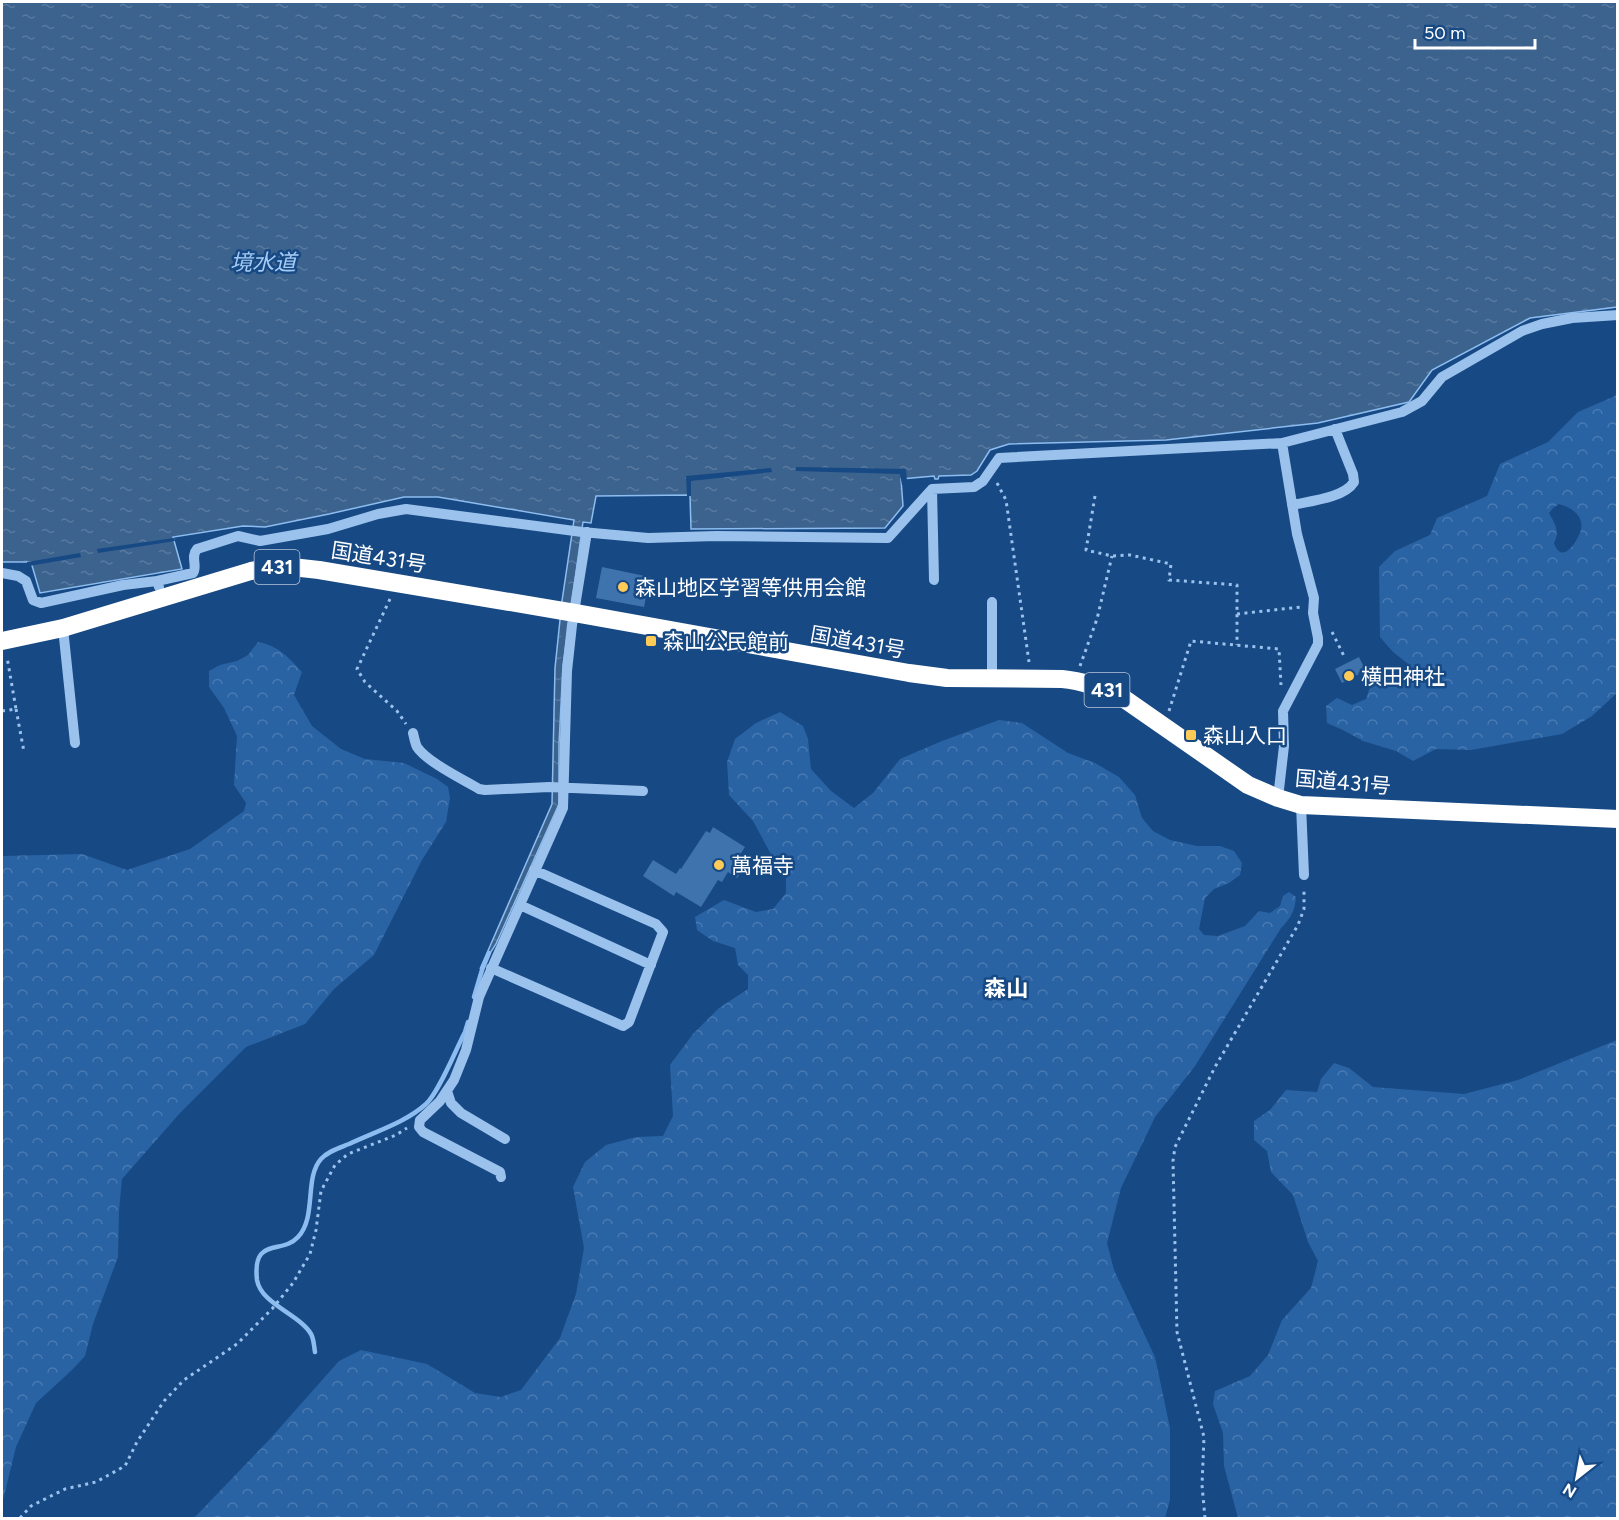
<svg xmlns="http://www.w3.org/2000/svg" width="1619" height="1520" viewBox="0 0 1619 1520" font-family="Figtree,'Noto Sans JP',sans-serif">
<style>
.forest{fill:url(#forest-crowns);fill-rule:evenodd}
.water{fill:url(#water-ripples);stroke:#8dbdf0;stroke-width:1.5}
.pier{fill:#174984}
.lines{fill:none;stroke-linecap:round;stroke-linejoin:round}
.stream{stroke:#8dbdf0;stroke-width:4.5}
.building{fill:#3f73ae}
.path{stroke:#9bc2ed;stroke-width:3;stroke-dasharray:3 4.5;stroke-linecap:butt}
.minor{stroke:#9bc2ed;stroke-width:10}
.highway{stroke:#fff;stroke-width:18}
.poi-dot{fill:#ffcb57;stroke:#174984;stroke-width:2}
.labels{text-anchor:middle;dominant-baseline:central;stroke-width:5;stroke-linejoin:round;paint-order:stroke}
.shield{fill:#174984;stroke:#b9c8da;stroke-width:1.5}
.shield-label{font-size:20px;font-weight:bold;fill:#fff}
.street-label{font-size:21px;fill:#fff;stroke:#174984}
.poi-label{font-size:21px;fill:#fff;stroke:#174984;text-anchor:start}
.water-label{font-size:22px;font-style:italic;fill:#a6ccf5;stroke:#174984}
.neighbourhood-label{font-size:22px;font-weight:bold;fill:#fff;stroke:#174984}
</style>
<defs>
<pattern id="forest-crowns" width="20" height="18" patternUnits="userSpaceOnUse" patternTransform="scale(1.5)"><rect width="20" height="18" fill="#2963a4"/><path d="M2 6a3 3 0 1 1 6 0M12 15a3 3 0 1 1 6 0" fill="none" stroke="#497ab2"/></pattern>
<pattern id="water-ripples" width="26" height="14" patternUnits="userSpaceOnUse" patternTransform="scale(1.5)"><rect width="26" height="14" fill="#3c628e"/><path d="M2 4q2-2 4 0t4 0M15 11q2-2 4 0t4 0" fill="none" stroke="#597a9f"/></pattern>
</defs>
<rect width="100%" height="100%" fill="#174984"/>
<path class="forest" d="M 1617,391 L 1618,692 L 1592,716 L 1562,734 L 1471,750 L 1436,749 L 1413,761 L 1396,751 L 1363,741 L 1343,730 L 1327,723 L 1326,706 L 1337,698 L 1352,705 L 1366,699 L 1371,684 L 1387,675 L 1405,682 L 1411,672 L 1407,663 L 1393,652 L 1380,637 L 1379,567 L 1395,551 L 1430,535 L 1437,518 L 1487,496 L 1500,464 L 1548,442 L 1578,412 L 1615,396 ZM 1559,504 C 1577,509 1588,521 1577,539 C 1571,550 1560,561 1554,543 C 1560,531 1555,524 1549,513 L 1553,508 Z
M 258,642 C 279,646 288,657 302,672 L 294,695 L 312,726 L 341,749 L 365,759 L 404,763 L 437,779 L 448,787 L 450,798 L 446,822 L 422,860 L 374,955 L 334,989 L 305,1024 L 246,1047 L 180,1113 L 122,1179 L 119,1211 L 118,1257 L 93,1324 L 85,1356 L 72,1370 L 36,1403 L 16,1447 L 2,1504 L 2,856 L 82,854 L 127,870 L 190,849 L 244,811 L 246,803 L 234,785 L 237,736 L 224,708 L 209,687 L 209,671 L 220,665 L 237,661 L 248,655 Z
M 780,712 L 803,726 L 808,739 L 811,769 L 831,791 L 854,808 L 873,793 L 900,759 L 942,741 L 999,720 L 1022,723 L 1068,753 L 1095,763 L 1119,777 L 1135,795 L 1142,818 L 1153,831 L 1170,840 L 1197,846 L 1220,846 L 1234,851 L 1242,863 L 1240,875 L 1229,883 L 1214,889 L 1205,898 L 1199,929 L 1204,935 L 1218,936 L 1245,926 L 1259,911 L 1270,913 L 1280,906 L 1283,896 L 1289,892 L 1296,897 C 1295,911 1290,919 1281,928 L 1195,1066 L 1155,1117 L 1121,1188 L 1107,1243 L 1114,1270 L 1155,1357 L 1170,1428 L 1170,1500 L 1165,1518 L 194,1518 L 269,1440 L 339,1361 L 361,1350 L 427,1364 L 475,1393 L 501,1397 L 521,1390 L 560,1338 L 576,1294 L 584,1248 L 573,1187 L 585,1162 L 606,1145 L 636,1137 L 663,1136 L 673,1116 L 670,1065 L 693,1034 L 719,1008 L 748,989 L 748,975 L 738,965 L 735,948 L 713,941 L 697,930 L 695,917 L 724,900 L 756,912 L 773,909 L 786,893 L 786,875 L 773,858 L 753,821 L 729,795 L 727,762 L 735,739 L 756,723 Z
M 1617,1040 L 1617,1518 L 1238,1518 L 1224,1466 L 1223,1433 L 1213,1404 L 1215,1391 L 1250,1376 L 1268,1355 L 1282,1320 L 1311,1288 L 1318,1261 L 1308,1242 L 1293,1195 L 1271,1172 L 1267,1151 L 1254,1140 L 1254,1121 L 1270,1110 L 1286,1090 L 1317,1092 L 1321,1079 L 1334,1063 L 1349,1068 L 1373,1087 L 1464,1094 L 1518,1080 Z"/>
<path class="water" d="M 2,2 L 1617,2 L 1617,307 L 1530,318 L 1432,370 L 1409,402 L 1318,423 L 1166,440 L 1009,444 L 990,450 L 977,471 L 971,475 L 939,476 L 938,479 L 935,479 L 934,476 L 901,479 L 903,506 L 885,528 L 691,529 L 690,495 L 596,496 L 591,523 L 583,522 L 563,665 L 559,744 L 559,804 L 496,944 L 480,969 L 552,804 L 555,668 L 562,601 L 574,520 L 438,497 L 404,497 L 329,514 L 265,527 L 243,526 L 173,537 L 182,569 L 40,593 L 31,562 L 2,562 Z"/>
<path class="pier" d="M 796,467 L 906,469 L 907,482 L 904,482 L 905,485 L 902,485 L 900,474 L 796,471 Z
M 771,468 L 772,472 L 691,481 L 691,496 L 687,496 L 686,476 Z
M 174,538 L 175,541 L 98,553 L 97,549 Z
M 80,553 L 81,557 L 29,566 L 27,565 L 27,562 Z"/>
<g class="lines">
<path class="stream" d="M 474,997 L 482,970 L 489,953
M 315,1352 C 314,1347 314,1339 311,1334 C 299,1314 261,1304 257,1280 C 252,1236 282,1255 298,1237 C 317,1217 304,1178 321,1159 C 328,1151 339,1148 349,1144 C 374,1132 405,1123 426,1104 C 439,1092 456,1049 465,1032 L 468,1022"/>
</g>
<path class="building" d="M 602,567 L 650,577 L 644,607 L 596,598 Z
M 1359,657 L 1365,669 L 1358,673 L 1359,674 L 1342,683 L 1335,669 Z
M 713,827 L 745,847 L 739,856 L 748,862 L 737,878 L 728,872 L 722,882 L 718,880 L 701,907 L 676,892 L 674,896 L 643,876 L 653,860 L 676,874 L 680,868 L 681,869 L 706,831 L 710,833 Z"/>
<g class="lines">
<path class="path" d="M 997,483 L 1006,500 L 1029,662
M 1095,496 L 1086,550 L 1112,556 L 1130,555 L 1171,564 L 1169,580 L 1237,585 L 1237,645
M 390,599 L 357,669 L 365,682 L 397,711 L 406,724
M 1237,614 L 1301,607
M 1332,632 L 1344,656
M 1080,666 L 1097,619 L 1112,556
M 16,709 L 24,752
M 2,711 L 16,709 L 7,657
M 1169,711 L 1191,641 L 1279,649 L 1281,685
M 20,1518 L 31,1506 L 65,1489 L 96,1482 L 125,1466 L 137,1442 L 164,1401 L 184,1380 L 237,1344 L 272,1309 L 293,1283 L 310,1254 L 316,1230 L 321,1191 L 335,1165 L 348,1154 L 396,1135 L 407,1128
M 1205,1518 L 1202,1485 L 1204,1437 L 1177,1332 L 1173,1161 L 1175,1147 L 1215,1067 L 1298,925 L 1304,909 L 1304,888"/>
<path class="minor" d="M 932,489 L 934,580
M 1292,505 C 1310,501 1344,498 1354,482 L 1353,474 L 1335,429
M 2,573 L 18,576 L 26,581 L 33,600 L 41,603 L 123,585 L 157,581 L 159,587
M 157,581 L 193,573 C 198,566 190,557 197,549 L 238,536 L 260,541 L 328,529 L 378,514 L 406,509 L 582,532 L 648,538 L 716,536 L 888,538 L 932,489 L 974,487 L 983,481 L 999,458 L 1282,443 L 1402,412 L 1422,401 L 1442,377 L 1522,331 L 1542,324 L 1572,318 L 1618,315
M 992,602 L 992,679
M 63,628 L 75,743
M 413,733 C 414,737 415,743 417,747 C 427,762 464,780 479,789 L 485,790 L 549,787 L 643,791
M 1278,798 L 1284,746 L 1283,711 L 1318,644 L 1318,638 L 1313,613 L 1314,598 L 1297,534 L 1282,443
M 1301,805 L 1304,875
M 520,905 L 651,965
M 491,968 L 623,1026 L 629,1022 L 663,932 L 656,924 L 534,870
M 447,1091 L 451,1103 L 461,1113 L 505,1139
M 501,1177 L 500,1172 L 423,1132 L 419,1127 L 420,1120 L 440,1101 L 454,1080 L 466,1050 L 479,997 L 563,808 L 567,671 L 572,625 L 587,532"/>
<path class="highway" d="M 2,641 L 63,628 L 251,571 L 283,566 L 319,570 L 575,613 L 909,673 L 947,678 L 1062,679 C 1084,681 1103,688 1123,698 L 1248,785 L 1278,798 L 1301,805 L 1618,819"/>
</g>
<g class="poi-dot">
<circle cx="623" cy="587" r="6"/>
<rect x="645" y="635" width="12" height="12" rx="3"/>
<circle cx="1349" cy="676" r="6"/>
<rect x="1185" y="729" width="12" height="12" rx="3"/>
<circle cx="719" cy="865" r="6"/>
</g>
<g class="labels">
<g class="shield">
<rect x="254.5" y="550" width="45" height="34" rx="4.5"/>
<rect x="1084.5" y="673" width="45" height="34" rx="4.5"/>
</g>
<g class="shield-label">
<text x="277" y="567">431</text>
<text x="1107" y="690">431</text>
</g>
<g class="street-label">
<text transform="translate(379 557) rotate(9)">国道431号</text>
<text transform="translate(858 642) rotate(10)">国道431号</text>
<text transform="translate(1343 782) rotate(5)">国道431号</text>
</g>
<g class="poi-label">
<text x="635" y="587">森山地区学習等供用会館</text>
<text x="663" y="641">森山公民館前</text>
<text x="1361" y="676">横田神社</text>
<text x="1203" y="735">森山入口</text>
<text x="731" y="865">萬福寺</text>
</g>
<g class="water-label">
<text x="263" y="262">境水道</text>
</g>
<g class="neighbourhood-label">
<text x="1006" y="988">森山</text>
</g>
</g>
<rect width="1619" height="1520" fill="none" stroke="#ffffff" stroke-width="6"/>
<g transform="translate(1577 1478) rotate(211)" stroke="#174984" stroke-width="4.5" paint-order="stroke">
<path d="M0-4.5L10 22L0 15L-10 22Z" fill="#ffffff"/>
<text y="-9" font-size="16" font-weight="bold" text-anchor="middle" fill="#ffffff">N</text>
</g>
<path d="M1415 39v9h120v-9" fill="none" stroke="#ffffff" stroke-width="3"/>
<text x="1424" y="39" font-size="18" fill="#ffffff" stroke="#174984" stroke-width="4.5" paint-order="stroke">50 m</text>
</svg>
